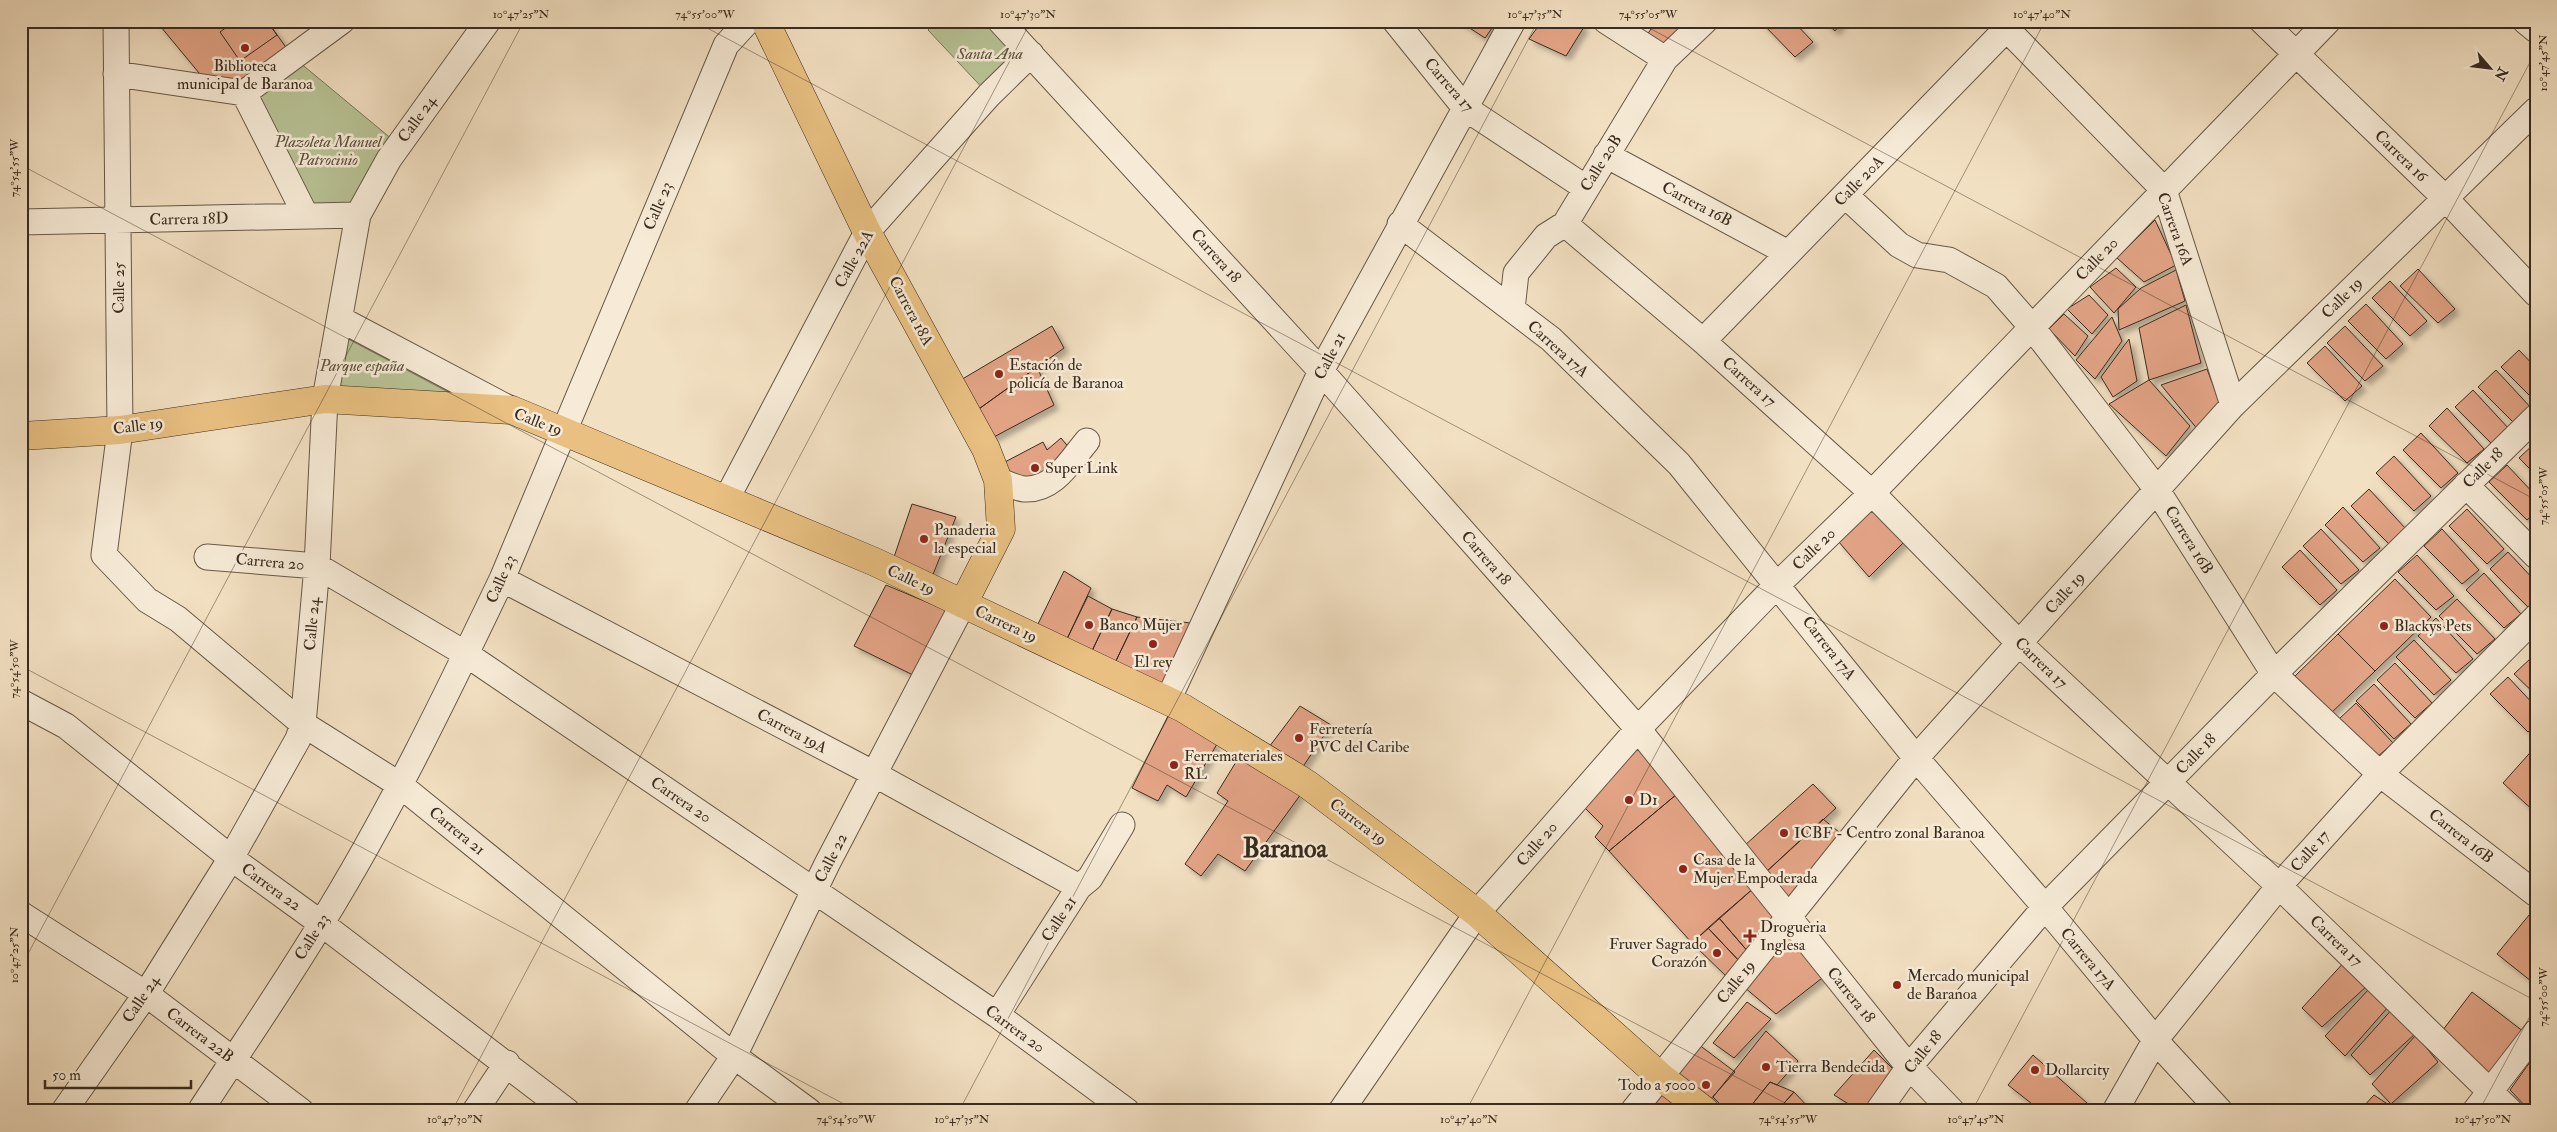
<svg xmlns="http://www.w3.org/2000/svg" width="2557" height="1132" viewBox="0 0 2557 1132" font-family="'IM FELL Double Pica',serif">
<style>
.green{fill:#b8c395;stroke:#79775a}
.building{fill:#e3a486;stroke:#3a2b1f;filter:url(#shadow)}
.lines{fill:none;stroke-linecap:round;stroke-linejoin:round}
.minor-casing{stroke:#685848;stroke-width:27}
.major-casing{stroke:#3a2b1f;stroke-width:29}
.minor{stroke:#f7ebd7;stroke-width:25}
.major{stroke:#e9c081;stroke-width:28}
.ticks{fill:none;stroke:#3a2b1f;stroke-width:1;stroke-opacity:0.45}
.poi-dot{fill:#8f2418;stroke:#f7ebd7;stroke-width:2}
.labels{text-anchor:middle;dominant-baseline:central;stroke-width:5;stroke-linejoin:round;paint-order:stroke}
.park-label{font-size:16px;font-style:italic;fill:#5a513c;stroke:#f7ebd7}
.poi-label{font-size:16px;fill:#3a2b1f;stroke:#f7ebd7;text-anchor:start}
.street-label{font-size:16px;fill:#3a2b1f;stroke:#f7ebd7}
.town-label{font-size:26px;font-weight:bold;fill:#3a2b1f;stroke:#f7ebd7}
.neatline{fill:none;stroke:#3a2b1f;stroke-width:2}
.ticks-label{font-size:12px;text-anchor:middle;fill:#3a2b1f}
</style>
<defs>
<filter id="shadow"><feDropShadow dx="4.5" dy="4.5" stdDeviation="2.5" flood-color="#0004"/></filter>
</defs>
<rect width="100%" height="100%" fill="#f2e0c2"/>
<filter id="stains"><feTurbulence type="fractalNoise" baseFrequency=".004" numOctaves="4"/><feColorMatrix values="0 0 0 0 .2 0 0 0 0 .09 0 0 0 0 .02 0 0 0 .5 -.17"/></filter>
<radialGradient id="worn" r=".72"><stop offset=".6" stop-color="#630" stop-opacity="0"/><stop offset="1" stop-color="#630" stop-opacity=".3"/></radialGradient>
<path class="green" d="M 937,21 L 1000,21 L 1031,54 L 989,95 L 928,30 Z
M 293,57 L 399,145 L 367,198 L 306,216 L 244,93 Z
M 340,319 L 492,403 L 325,399 Z"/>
<path class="building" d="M 156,21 L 267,21 L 293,57 L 244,93 L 209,85 Z
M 235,21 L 267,21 L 277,35 L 240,61 L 220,32 Z
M 1459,21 L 1497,21 L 1485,38 Z
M 1542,21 L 1578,21 L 1584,27 L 1566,56 L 1529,39 Z
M 1657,21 L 1686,21 L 1691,23 L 1666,53 L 1643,40 Z
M 1760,21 L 1793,21 L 1813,42 L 1795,57 Z
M 1824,21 L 1843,21 L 1835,31 Z
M 2155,220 L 2176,265 L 2144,282 L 2117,258 Z
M 2116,268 L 2136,287 L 2114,313 L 2090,287 Z
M 2418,269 L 2455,309 L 2438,323 L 2400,286 Z
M 2176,270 L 2185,301 L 2119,330 L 2118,309 L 2141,288 Z
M 2390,281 L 2427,321 L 2410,336 L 2372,298 Z
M 2089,295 L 2108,315 L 2092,334 L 2067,309 Z
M 2366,304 L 2403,344 L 2386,359 L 2348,321 Z
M 2186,305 L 2201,363 L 2149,380 L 2139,328 Z
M 2064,314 L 2088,336 L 2075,356 L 2049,329 Z
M 2112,317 L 2122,341 L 2095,379 L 2076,360 Z
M 1052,326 L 1064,348 L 976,411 L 959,381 Z
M 2345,326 L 2383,366 L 2365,381 L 2327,343 Z
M 2129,339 L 2137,381 L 2113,397 L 2101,377 Z
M 2325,346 L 2362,386 L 2345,401 L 2307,363 Z
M 2519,350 L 2536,368 L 2536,402 L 2501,367 Z
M 1037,367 L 1054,405 L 990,439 L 976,411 Z
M 2207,369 L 2222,409 L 2199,431 L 2161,385 Z
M 2496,370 L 2533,410 L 2516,425 L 2478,387 Z
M 2149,380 L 2190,426 L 2166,456 L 2109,404 Z
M 2473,390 L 2510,430 L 2493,445 L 2455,407 Z
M 2447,408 L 2484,449 L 2467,463 L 2429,426 Z
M 2421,433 L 2458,473 L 2441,488 L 2403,450 Z
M 1061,438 L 1075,455 L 1024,489 L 1008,473 L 1003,463 L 1043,442 L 1047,450 Z
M 2536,442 L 2536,475 L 2519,458 Z
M 2394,456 L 2431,496 L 2414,511 L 2376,473 Z
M 2507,465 L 2536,496 L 2536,512 L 2527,520 L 2489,482 Z
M 2369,489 L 2406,529 L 2389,544 L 2351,506 Z
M 912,504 L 956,517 L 932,577 L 893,560 Z
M 1876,504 L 1906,540 L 1869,577 L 1838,541 Z
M 2343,507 L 2380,548 L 2363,562 L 2325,525 Z
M 2467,509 L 2504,549 L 2487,564 L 2449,526 Z
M 2321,529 L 2359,570 L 2341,584 L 2303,546 Z
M 2442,529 L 2479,570 L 2462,584 L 2424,546 Z
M 2300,550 L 2337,590 L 2320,605 L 2282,567 Z
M 2508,552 L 2536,582 L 2536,600 L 2528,607 L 2490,569 Z
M 2417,555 L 2454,596 L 2436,610 L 2398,572 Z
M 1064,571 L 1091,588 L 1066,641 L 1037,626 Z
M 2484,573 L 2521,614 L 2504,628 L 2466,590 Z
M 2395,579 L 2431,617 L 2375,671 L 2338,634 Z
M 886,585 L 948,611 L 913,675 L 854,646 Z
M 1088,596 L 1112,609 L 1091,653 L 1066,641 Z
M 2457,599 L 2495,639 L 2477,654 L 2439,616 Z
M 1112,609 L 1137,617 L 1114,665 L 1091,653 Z
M 1137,617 L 1191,623 L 1161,688 L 1114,665 Z
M 2436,618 L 2473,659 L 2456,673 L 2418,636 Z
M 2338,634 L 2375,671 L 2329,715 L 2293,678 Z
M 2414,640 L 2451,680 L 2434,695 L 2396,657 Z
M 2532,657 L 2536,661 L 2536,695 L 2514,674 Z
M 2395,663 L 2432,703 L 2415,718 L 2377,680 Z
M 2508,677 L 2536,707 L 2536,726 L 2528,732 L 2490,694 Z
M 2374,684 L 2411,724 L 2394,739 L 2356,701 Z
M 2356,703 L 2393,743 L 2376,758 L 2338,720 Z
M 1300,706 L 1331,725 L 1302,768 L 1266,751 Z
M 1169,714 L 1217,744 L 1186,797 L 1167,785 L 1158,801 L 1132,788 Z
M 1637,746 L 1677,794 L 1609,851 L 1595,837 L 1603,826 L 1583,806 Z
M 2536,746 L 2536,813 L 2503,783 Z
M 1239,757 L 1301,794 L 1245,871 L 1218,854 L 1201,876 L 1185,864 L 1228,801 L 1217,793 Z
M 1813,784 L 1836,808 L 1765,873 L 1744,846 Z
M 1677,794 L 1755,887 L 1692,943 L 1609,851 Z
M 1823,819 L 1845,837 L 1790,906 L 1765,873 Z
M 2536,860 L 2536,873 L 2529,867 Z
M 1755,887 L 1781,917 L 1750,954 L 1719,918 Z
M 2534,909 L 2536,910 L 2536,985 L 2497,954 Z
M 1719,918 L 1750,954 L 1742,964 L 1708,928 Z
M 1708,928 L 1742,964 L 1729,979 L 1692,943 Z
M 1788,929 L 1826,975 L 1776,1014 L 1744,987 Z
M 2347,959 L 2368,985 L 2322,1027 L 2302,1008 Z
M 2370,988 L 2389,1006 L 2345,1056 L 2325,1036 Z
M 2472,992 L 2524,1032 L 2483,1084 L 2439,1035 Z
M 1747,1002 L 1771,1019 L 1734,1058 L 1713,1043 Z
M 2395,1006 L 2416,1033 L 2370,1075 L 2351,1055 Z
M 1766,1031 L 1798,1061 L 1777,1085 L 1770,1082 L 1747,1111 L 1727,1111 L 1713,1097 Z
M 2416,1035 L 2438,1062 L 2391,1104 L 2372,1084 Z
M 1698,1044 L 1735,1072 L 1708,1102 L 1674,1072 Z
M 1874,1050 L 1897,1073 L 1868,1111 L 1860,1111 L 1834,1095 Z
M 2033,1055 L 2096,1111 L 2041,1111 L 2008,1085 Z
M 2530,1062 L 2536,1066 L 2536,1111 L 2530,1111 L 2510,1090 Z
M 1770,1082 L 1794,1092 L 1777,1111 L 1747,1111 Z
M 1662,1087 L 1694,1111 L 1643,1111 Z
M 1794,1092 L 1809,1108 L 1807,1111 L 1777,1111 Z
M 2374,1095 L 2398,1111 L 2360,1110 Z"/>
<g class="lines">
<defs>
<path id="minor" d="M 116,21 L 120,430 L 104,555 L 147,600 L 178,619 L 303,724 L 400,785 L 734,1056 L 809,1111
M 1000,21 L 1321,371 L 1638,729 L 1904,1061 L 1952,1111
M 1395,21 L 1465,108 L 1586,188
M 1606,21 L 1665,59
M 1999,21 L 2164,190 L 2233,405
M 2262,21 L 2444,197 L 2536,294
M 2525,21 L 2536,30
M 116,74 L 244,93 L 342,21
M 244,93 L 306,216
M 1606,155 L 1788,253
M 1845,195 L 1899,245 L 1917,255 L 1949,260 L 1996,286 L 2031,326 L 2155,487 L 2274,674 L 2380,774 L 2536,894
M 21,222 L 358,215
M 1400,224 L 1551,339 L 1679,464 L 1916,758 L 2045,907 L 2163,1049 L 2220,1111
M 1565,224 L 1703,341 L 1872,493 L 2019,643 L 2279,886 L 2510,1111
M 1512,309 L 1516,273 L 1546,236 L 1565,224 L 1665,59 L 1705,21
M 340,319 L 512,410
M 1703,341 L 2014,21
M 998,480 C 1006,483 1015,488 1024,489 C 1054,491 1070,461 1087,441
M 2466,485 L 2536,556
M 726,500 L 867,232 L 989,95 L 1031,54
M 207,557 L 317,566 L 466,654 L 997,1015 L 1127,1111
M 502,579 L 865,769 L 1079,887
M 1168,700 L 1321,371 L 1513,21
M 21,702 L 66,726 L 231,858 L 322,924 L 567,1111
M 21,914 L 146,994 L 301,1111
M 997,1015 L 1079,887 L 1090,878 L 1122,825
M 64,1111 L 146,994 L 231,858 L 298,739 L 303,724 L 317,566 L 325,399 L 358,215 L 389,159 L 488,21
M 200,1111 C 240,1049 283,987 321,924 C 389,814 446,696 502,579 L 726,45 L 748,21
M 475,1111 L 507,1063
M 697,1111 L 734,1056 L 827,864 L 963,604
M 1341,1111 L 1477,913 L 1638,729 L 1778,584 L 1872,493 L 2328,21
M 1633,1111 L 1916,758 L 2233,405 L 2536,110
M 1878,1111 L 1909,1067 L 2045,907 L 2274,674 L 2536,417
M 2115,1111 L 2156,1039 L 2279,886 L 2380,774 L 2536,617
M 2475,1111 L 2536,1032"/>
<path id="major" d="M 765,21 L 867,232 L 986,449 L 998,480 L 1001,529 L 963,604
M 21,436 L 120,430 L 325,399 L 512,410 L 875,562 L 1183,708 L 1307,784 L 1477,913 L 1661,1077 L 1705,1111"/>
</defs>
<use href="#minor" class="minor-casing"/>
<use href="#major" class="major-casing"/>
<use href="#minor" class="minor"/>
<use href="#major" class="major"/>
</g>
<path class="ticks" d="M 694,21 L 2536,1001M 1636,21 L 2536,500M 21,165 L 1800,1111M 21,666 L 857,1111M 21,967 L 524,21M 452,1111 L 1031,21M 959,1111 L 1538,21M 1466,1111 L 2045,21M 1972,1111 L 2536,51M 2479,1111 L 2536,1005"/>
<g class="poi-dot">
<circle cx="245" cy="48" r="5"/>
<circle cx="999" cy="374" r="5"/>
<circle cx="1035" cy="468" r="5"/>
<circle cx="924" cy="539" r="5"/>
<circle cx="1089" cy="625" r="5"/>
<circle cx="2384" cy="626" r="5"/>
<circle cx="1153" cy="644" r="5"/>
<circle cx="1299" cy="738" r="5"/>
<circle cx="1174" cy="765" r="5"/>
<circle cx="1629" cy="800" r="5"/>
<circle cx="1784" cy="833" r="5"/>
<circle cx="1683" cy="869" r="5"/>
<path d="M1747.5 928.5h5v5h5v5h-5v5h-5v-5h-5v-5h5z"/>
<circle cx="1717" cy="953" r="5"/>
<circle cx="1897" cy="985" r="5"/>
<circle cx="1766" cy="1067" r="5"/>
<circle cx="2035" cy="1070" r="5"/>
<circle cx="1706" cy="1085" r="5"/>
</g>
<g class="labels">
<g class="park-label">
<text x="990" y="54">Santa Ana</text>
<text x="328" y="142">Plazoleta Manuel<tspan x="328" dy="18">Patrocinio</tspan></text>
<text x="362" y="366">Parque españa</text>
</g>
<g class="poi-label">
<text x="245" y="66" text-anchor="middle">Biblioteca<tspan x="245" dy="18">municipal de Baranoa</tspan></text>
<text x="1009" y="365">Estación de<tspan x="1009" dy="18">policía de Baranoa</tspan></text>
<text x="1045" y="468">Super Link</text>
<text x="934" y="530">Panaderia<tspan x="934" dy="18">la especial</tspan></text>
<text x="1099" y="625">Banco Mujer</text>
<text x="2394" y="626">Blackys Pets</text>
<text x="1153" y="662" text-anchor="middle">El rey</text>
<text x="1309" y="729">Ferretería<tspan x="1309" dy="18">PVC del Caribe</tspan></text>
<text x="1184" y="756">Ferremateriales<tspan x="1184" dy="18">RL</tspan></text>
<text x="1639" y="800">D1</text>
<text x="1794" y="833">ICBF - Centro zonal Baranoa</text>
<text x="1693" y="860">Casa de la<tspan x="1693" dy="18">Mujer Empoderada</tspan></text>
<text x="1760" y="927">Drogueria<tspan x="1760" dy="18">Inglesa</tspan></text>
<text x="1707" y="944" text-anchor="end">Fruver Sagrado<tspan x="1707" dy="18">Corazón</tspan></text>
<text x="1907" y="976">Mercado municipal<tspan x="1907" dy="18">de Baranoa</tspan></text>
<text x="1776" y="1067">Tierra Bendecida</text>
<text x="2045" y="1070">Dollarcity</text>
<text x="1696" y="1085" text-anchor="end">Todo a 5000</text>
</g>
<g class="street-label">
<text transform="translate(1449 85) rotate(49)">Carrera 17</text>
<text transform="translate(417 119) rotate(-54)">Calle 24</text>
<text transform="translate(2401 156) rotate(44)">Carrera 16</text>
<text transform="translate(1601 163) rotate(-58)">Calle 20B</text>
<text transform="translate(1859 181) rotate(-46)">Calle 20A</text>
<text transform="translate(1697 204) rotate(28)">Carrera 16B</text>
<text transform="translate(658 206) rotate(-67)">Calle 23</text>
<text transform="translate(189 219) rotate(-1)">Carrera 18D</text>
<text transform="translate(2175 229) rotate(70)">Carrera 16A</text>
<text transform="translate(1216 256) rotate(48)">Carrera 18</text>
<text transform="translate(854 259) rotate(-61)">Calle 22A</text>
<text transform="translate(2097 259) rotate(-46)">Calle 20</text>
<text transform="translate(119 288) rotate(-90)">Calle 25</text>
<text transform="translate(2342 298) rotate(-45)">Calle 19</text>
<text transform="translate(911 311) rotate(62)">Carrera 18A</text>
<text transform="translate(1558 349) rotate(42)">Carrera 17A</text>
<text transform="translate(1330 356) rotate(-63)">Calle 21</text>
<text transform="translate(1749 382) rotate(42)">Carrera 17</text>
<text transform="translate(538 422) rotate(21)">Calle 19</text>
<text transform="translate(138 426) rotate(-7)">Calle 19</text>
<text transform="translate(2483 468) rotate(-45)">Calle 18</text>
<text transform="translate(2189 540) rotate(58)">Carrera 16B</text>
<text transform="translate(1814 549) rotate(-44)">Calle 20</text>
<text transform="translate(1486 558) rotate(49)">Carrera 18</text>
<text transform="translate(270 562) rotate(5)">Carrera 20</text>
<text transform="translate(501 579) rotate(-66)">Calle 23</text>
<text transform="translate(911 580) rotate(25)">Calle 19</text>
<text transform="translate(2065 593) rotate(-48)">Calle 19</text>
<text transform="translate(312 624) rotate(-85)">Calle 24</text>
<text transform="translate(1006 624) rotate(25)">Carrera 19</text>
<text transform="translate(1829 648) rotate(52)">Carrera 17A</text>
<text transform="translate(2041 663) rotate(44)">Carrera 17</text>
<text transform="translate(792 731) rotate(28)">Carrera 19A</text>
<text transform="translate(2196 754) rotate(-46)">Calle 18</text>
<text transform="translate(681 800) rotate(34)">Carrera 20</text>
<text transform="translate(1358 822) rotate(37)">Carrera 19</text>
<text transform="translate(457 831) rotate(39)">Carrera 21</text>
<text transform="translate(2461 836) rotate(38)">Carrera 16B</text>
<text transform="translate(1537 844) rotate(-49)">Calle 20</text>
<text transform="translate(2310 851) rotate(-48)">Calle 17</text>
<text transform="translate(831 858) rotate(-63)">Calle 22</text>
<text transform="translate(271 887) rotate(36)">Carrera 22</text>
<text transform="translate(1059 919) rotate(-57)">Calle 21</text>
<text transform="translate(312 937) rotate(-58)">Calle 23</text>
<text transform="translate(2336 941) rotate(44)">Carrera 17</text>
<text transform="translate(2088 959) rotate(50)">Carrera 17A</text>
<text transform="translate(1736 982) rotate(-51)">Calle 19</text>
<text transform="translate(1851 995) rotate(51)">Carrera 18</text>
<text transform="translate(141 999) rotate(-56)">Calle 24</text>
<text transform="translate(1015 1029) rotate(36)">Carrera 20</text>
<text transform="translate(200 1035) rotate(37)">Carrera 22B</text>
<text transform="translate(1923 1052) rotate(-51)">Calle 18</text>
</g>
<g class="town-label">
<text x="1285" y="849">Baranoa</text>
</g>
</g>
<rect width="2557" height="1132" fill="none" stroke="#f2e0c2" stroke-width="55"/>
<g transform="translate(2490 68) rotate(118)" stroke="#f7ebd7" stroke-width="4" paint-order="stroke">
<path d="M0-4L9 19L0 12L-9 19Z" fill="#3a2b1f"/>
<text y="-8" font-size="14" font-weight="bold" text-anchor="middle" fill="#3a2b1f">N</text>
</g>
<path d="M45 1080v8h146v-8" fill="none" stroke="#3a2b1f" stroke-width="2.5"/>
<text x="52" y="1080" font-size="15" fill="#3a2b1f" stroke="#f7ebd7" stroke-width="4" paint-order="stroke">50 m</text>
<rect x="28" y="28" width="2502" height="1076" class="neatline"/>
<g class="ticks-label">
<text x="521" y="18">10°47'25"N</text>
<text x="705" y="18">74°55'00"W</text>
<text x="1028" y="18">10°47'30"N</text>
<text x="1535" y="18">10°47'35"N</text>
<text x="1648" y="18">74°55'05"W</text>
<text x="2042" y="18">10°47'40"N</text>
<text transform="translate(2543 63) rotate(-90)" y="4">10°47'45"N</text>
<text transform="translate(14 168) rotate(-90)" y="4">74°54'55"W</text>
<text transform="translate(2543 496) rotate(-90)" y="4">74°55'05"W</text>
<text transform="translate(14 669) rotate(-90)" y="4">74°54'50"W</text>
<text transform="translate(14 955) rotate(-90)" y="4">10°47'25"N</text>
<text transform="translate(2543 997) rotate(-90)" y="4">74°55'00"W</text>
<text x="455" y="1123">10°47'30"N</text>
<text x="846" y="1123">74°54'50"W</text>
<text x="962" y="1123">10°47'35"N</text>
<text x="1469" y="1123">10°47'40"N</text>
<text x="1788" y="1123">74°54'55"W</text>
<text x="1976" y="1123">10°47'45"N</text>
<text x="2483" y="1123">10°47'50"N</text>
</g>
<rect width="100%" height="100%" filter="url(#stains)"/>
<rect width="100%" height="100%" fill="url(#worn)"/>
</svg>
